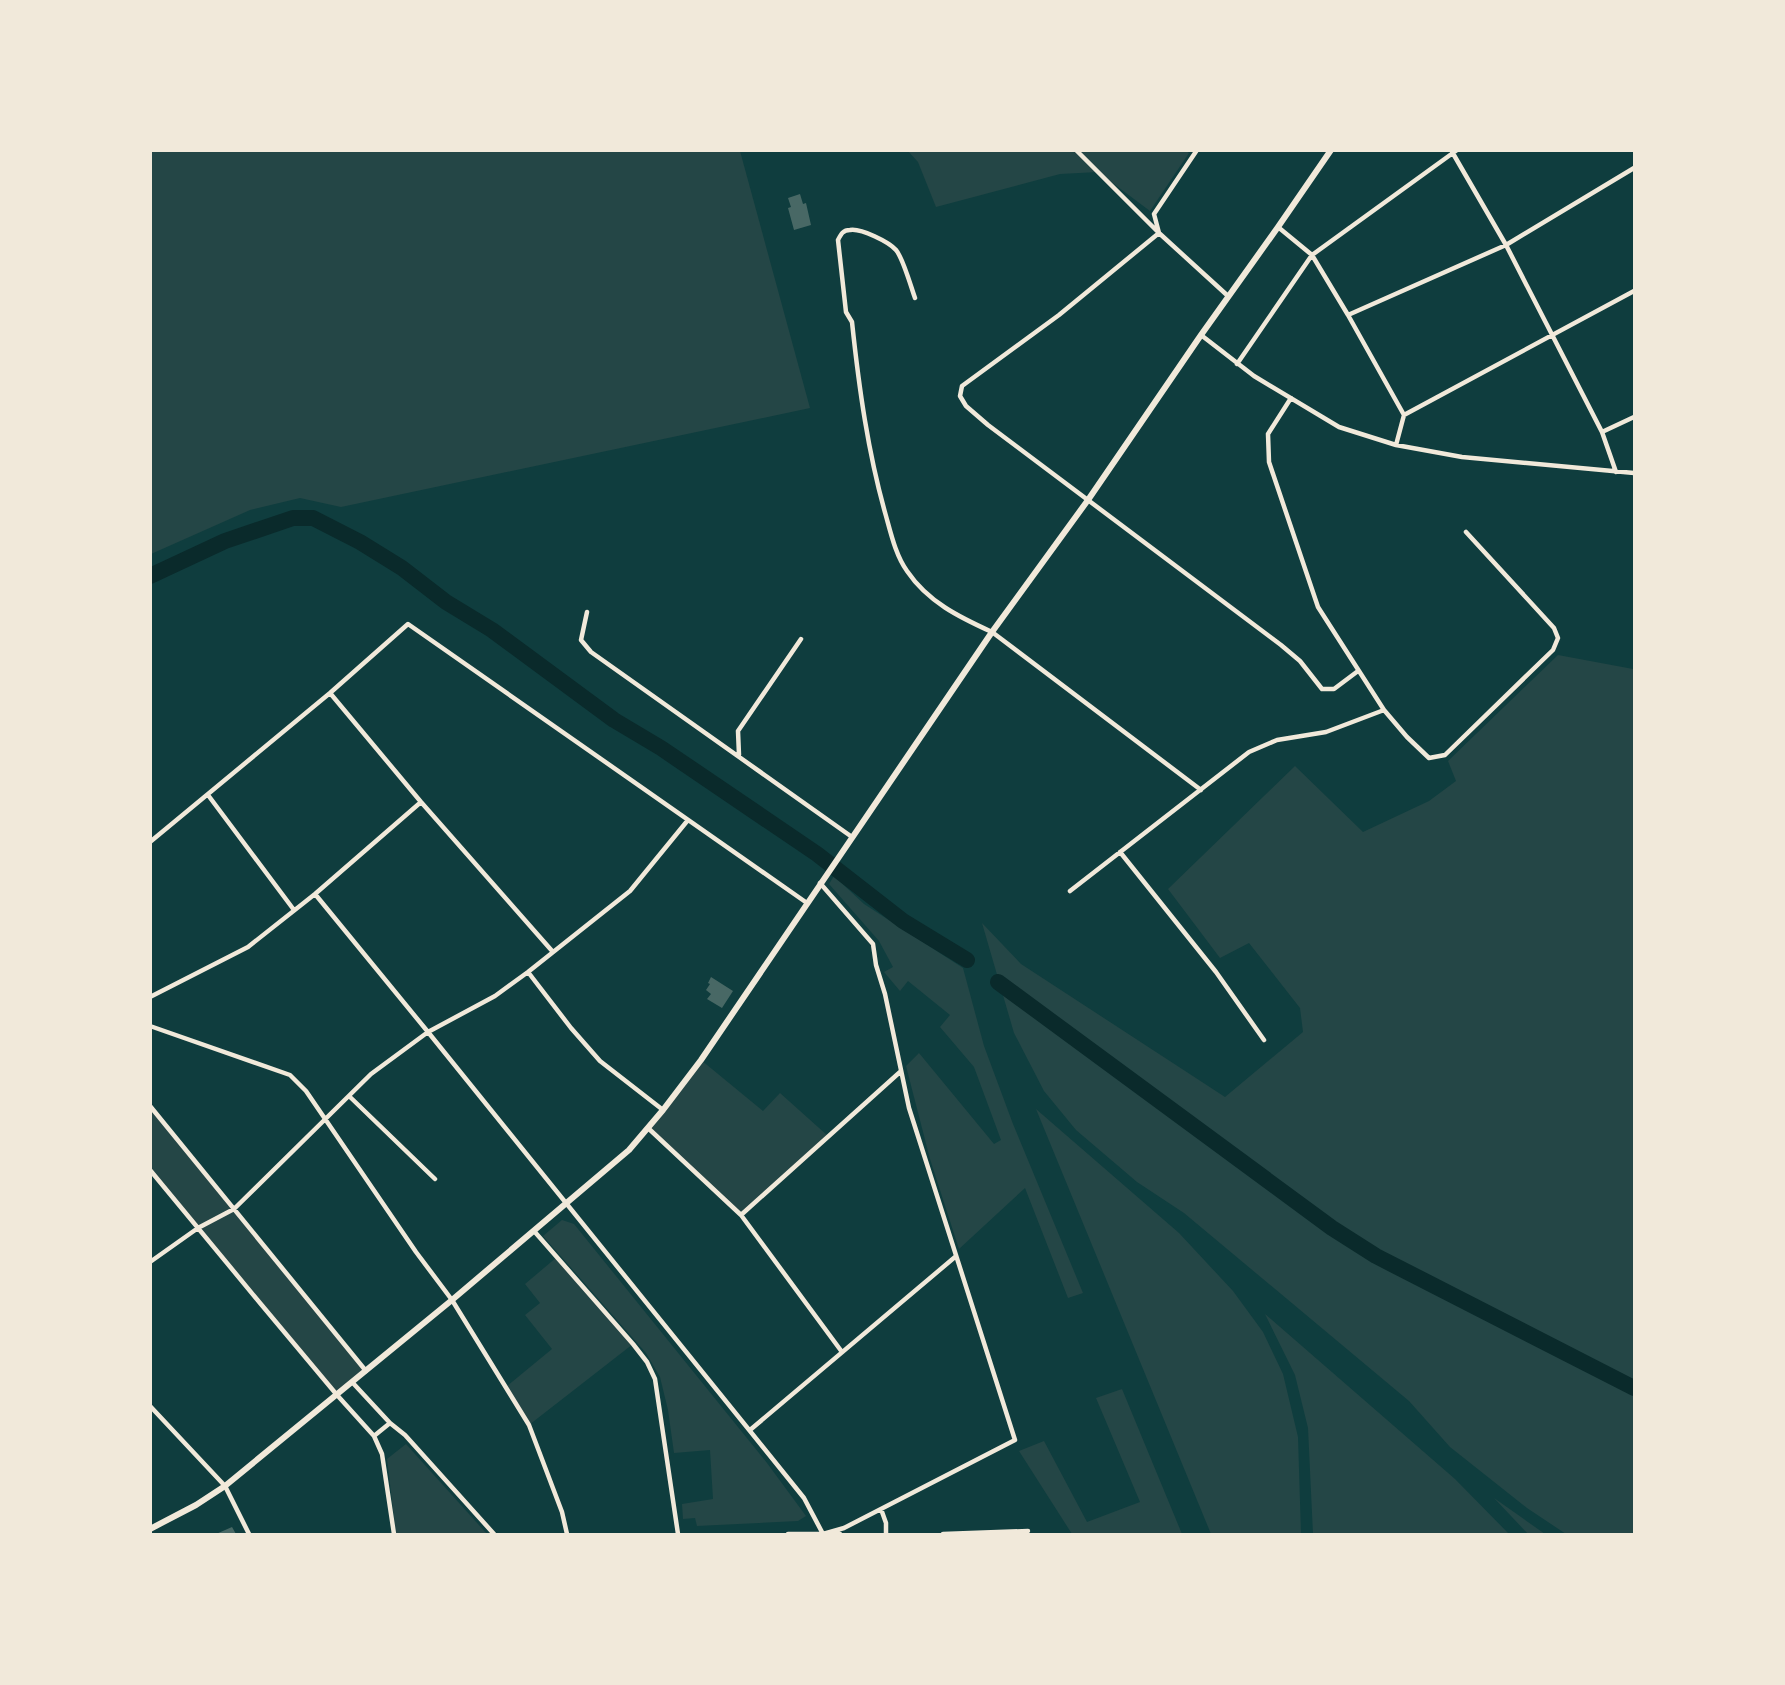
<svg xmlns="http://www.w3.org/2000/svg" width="1785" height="1685" viewBox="0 0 1785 1685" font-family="'Open Sans',sans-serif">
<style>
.green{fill:#244646}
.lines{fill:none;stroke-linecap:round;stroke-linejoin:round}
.river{stroke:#0a2a2b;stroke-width:16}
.building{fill:#486865}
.minor{stroke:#f1e9da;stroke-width:4.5}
.tertiary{stroke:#f1e9da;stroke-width:6}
</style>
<rect width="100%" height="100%" fill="#0f3d3e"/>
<path class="green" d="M 1185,150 L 1189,153 L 1150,211 L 1098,172 L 1060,174 L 936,207 L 918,162 L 908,151 Z
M 150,151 L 740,151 L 810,408 L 341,507 L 300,498 L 250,510 L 151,554 Z
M 1558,655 L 1633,669 L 1633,688 L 1634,691 L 1634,1534 L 1566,1534 L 1527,1508 L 1450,1447 L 1409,1401 L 1184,1213 L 1137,1182 L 1076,1130 L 1044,1091 L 1014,1033 L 982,923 L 1021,964 L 1225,1097 L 1303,1032 L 1300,1008 L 1249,943 L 1220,958 L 1168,889 L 1295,766 L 1363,832 L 1429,801 L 1456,781 L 1448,761 Z
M 834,876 L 864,904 L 963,968 L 984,1046 L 1013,1124 L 1083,1293 L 1068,1298 L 1025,1188 L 959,1249 L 930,1159 L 906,1066 L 919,1053 L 994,1144 L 1001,1140 L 974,1067 L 940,1027 L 950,1015 L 908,981 L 900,991 L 884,972 L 893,967 L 879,941 L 829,884 Z
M 701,1060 L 763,1111 L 780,1093 L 828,1136 L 741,1215 L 648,1128 Z
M 150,1106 L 366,1371 L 337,1395 L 151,1170 Z
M 1036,1109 L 1179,1233 L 1233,1291 L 1263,1332 L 1283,1374 L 1298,1437 L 1301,1534 L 1211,1534 Z
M 562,1220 L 574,1224 L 767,1463 L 806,1516 L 798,1521 L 697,1526 L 695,1518 L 683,1519 L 682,1504 L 713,1499 L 710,1450 L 674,1453 L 668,1410 L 660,1377 L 646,1353 L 543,1236 Z
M 557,1257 L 633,1344 L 529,1425 L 506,1387 L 552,1349 L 525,1315 L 540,1303 L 525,1284 Z
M 1265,1314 L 1455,1479 L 1509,1534 L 1313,1534 L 1308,1428 L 1295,1375 Z
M 1122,1389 L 1182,1534 L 1072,1534 L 1019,1451 L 1044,1441 L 1087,1522 L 1140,1502 L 1096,1398 Z
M 406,1444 L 487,1534 L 396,1534 L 387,1459 Z
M 1494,1498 L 1545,1534 L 1528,1534 Z"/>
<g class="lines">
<path class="river" d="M 150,576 L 225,541 L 293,518 L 313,518 L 360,542 L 402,568 L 446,602 L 492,630 L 614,720 L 661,748 L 817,854 L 903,921 L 967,960
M 998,982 L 1332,1228 L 1376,1256 L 1634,1388"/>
</g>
<path class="building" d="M 800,194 L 803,204 L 806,203 L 811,225 L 794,230 L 788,208 L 791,207 L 788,198 Z
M 711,977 L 733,991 L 722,1008 L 707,999 L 711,994 L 706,990 L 710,984 L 708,983 Z
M 232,1527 L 236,1534 L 216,1534 Z"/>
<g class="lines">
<path class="minor" d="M 1076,150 L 1159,233 L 1228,296
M 1197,150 L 1154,214 L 1159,233 L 1059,315 L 962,386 L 960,396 L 966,406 L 988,425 L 1281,645 L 1300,661 L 1322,689 L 1334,689 L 1358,671
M 1451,150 L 1506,245 L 1602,432 L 1616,472
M 1278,227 L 1312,255 L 1348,315 L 1404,415
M 915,298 C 911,287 903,258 896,250 C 889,242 861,228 850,230 C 843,230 841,234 838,240 L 846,312 L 852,322 C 859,388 868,453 886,516 C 891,534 896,556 907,571 C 928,602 959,617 992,632 L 1201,790
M 1348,315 L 1506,245 L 1634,168
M 1201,335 L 1254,376 L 1339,427 L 1396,445 L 1462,457 L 1634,473
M 1237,364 L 1312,255 L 1457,150
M 1291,398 L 1268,434 L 1269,462 L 1318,607 L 1384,710 L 1407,737 L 1429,758 L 1445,755 L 1553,650 L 1558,638 L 1554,628 L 1466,532
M 1602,432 L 1634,417
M 1396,445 L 1404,415 L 1634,291
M 587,612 L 581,640 L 591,652 L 852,837
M 330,693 L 421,802 L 553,952
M 739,755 L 738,731 L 801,639
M 208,795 L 294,910
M 150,842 L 330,693 L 408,624 L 807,903
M 1120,852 L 1216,972 L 1264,1040
M 820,883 L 873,944 L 876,965 L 885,994 L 909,1108 L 1015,1440 L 844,1528 L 823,1534
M 1070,891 L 1249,752 L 1277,740 L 1326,732 L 1384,710
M 315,894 L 428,1032 L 804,1498 L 823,1534
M 528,972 L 571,1028 L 600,1061 L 663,1110
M 150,997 L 248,947 L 315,894 L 421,802
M 150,1026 L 290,1075 L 306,1091 L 416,1252 L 452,1300 L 529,1425 L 562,1512 L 567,1534
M 349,1096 L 435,1179
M 150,1106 L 366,1371
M 648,1128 L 741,1215 L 842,1352
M 150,1170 L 260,1303 L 337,1395 L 374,1436 L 382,1454 L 394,1534
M 741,1215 L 900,1072
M 534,1231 L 633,1344 L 647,1362 L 655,1379 L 678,1534
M 150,1262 L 198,1228 L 234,1209 L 371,1074 L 428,1032 L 495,996 L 528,972 L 630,891 L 688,820
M 352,1382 L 390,1423 L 405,1435 L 494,1534
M 150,1406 L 225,1486 L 249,1534
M 750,1430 L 955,1257
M 374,1436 L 390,1423
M 881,1509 L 886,1523 L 886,1534
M 788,1534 L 840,1534
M 943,1534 L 1028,1531"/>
<path class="tertiary" d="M 150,1529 L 196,1505 L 225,1486 L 452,1300 L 629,1150 L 663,1110 L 701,1060 L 992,632 L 1088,500 L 1201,335 L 1278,227 L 1331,150"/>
</g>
<rect width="1785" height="1685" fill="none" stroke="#f1e9da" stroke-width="304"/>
</svg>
